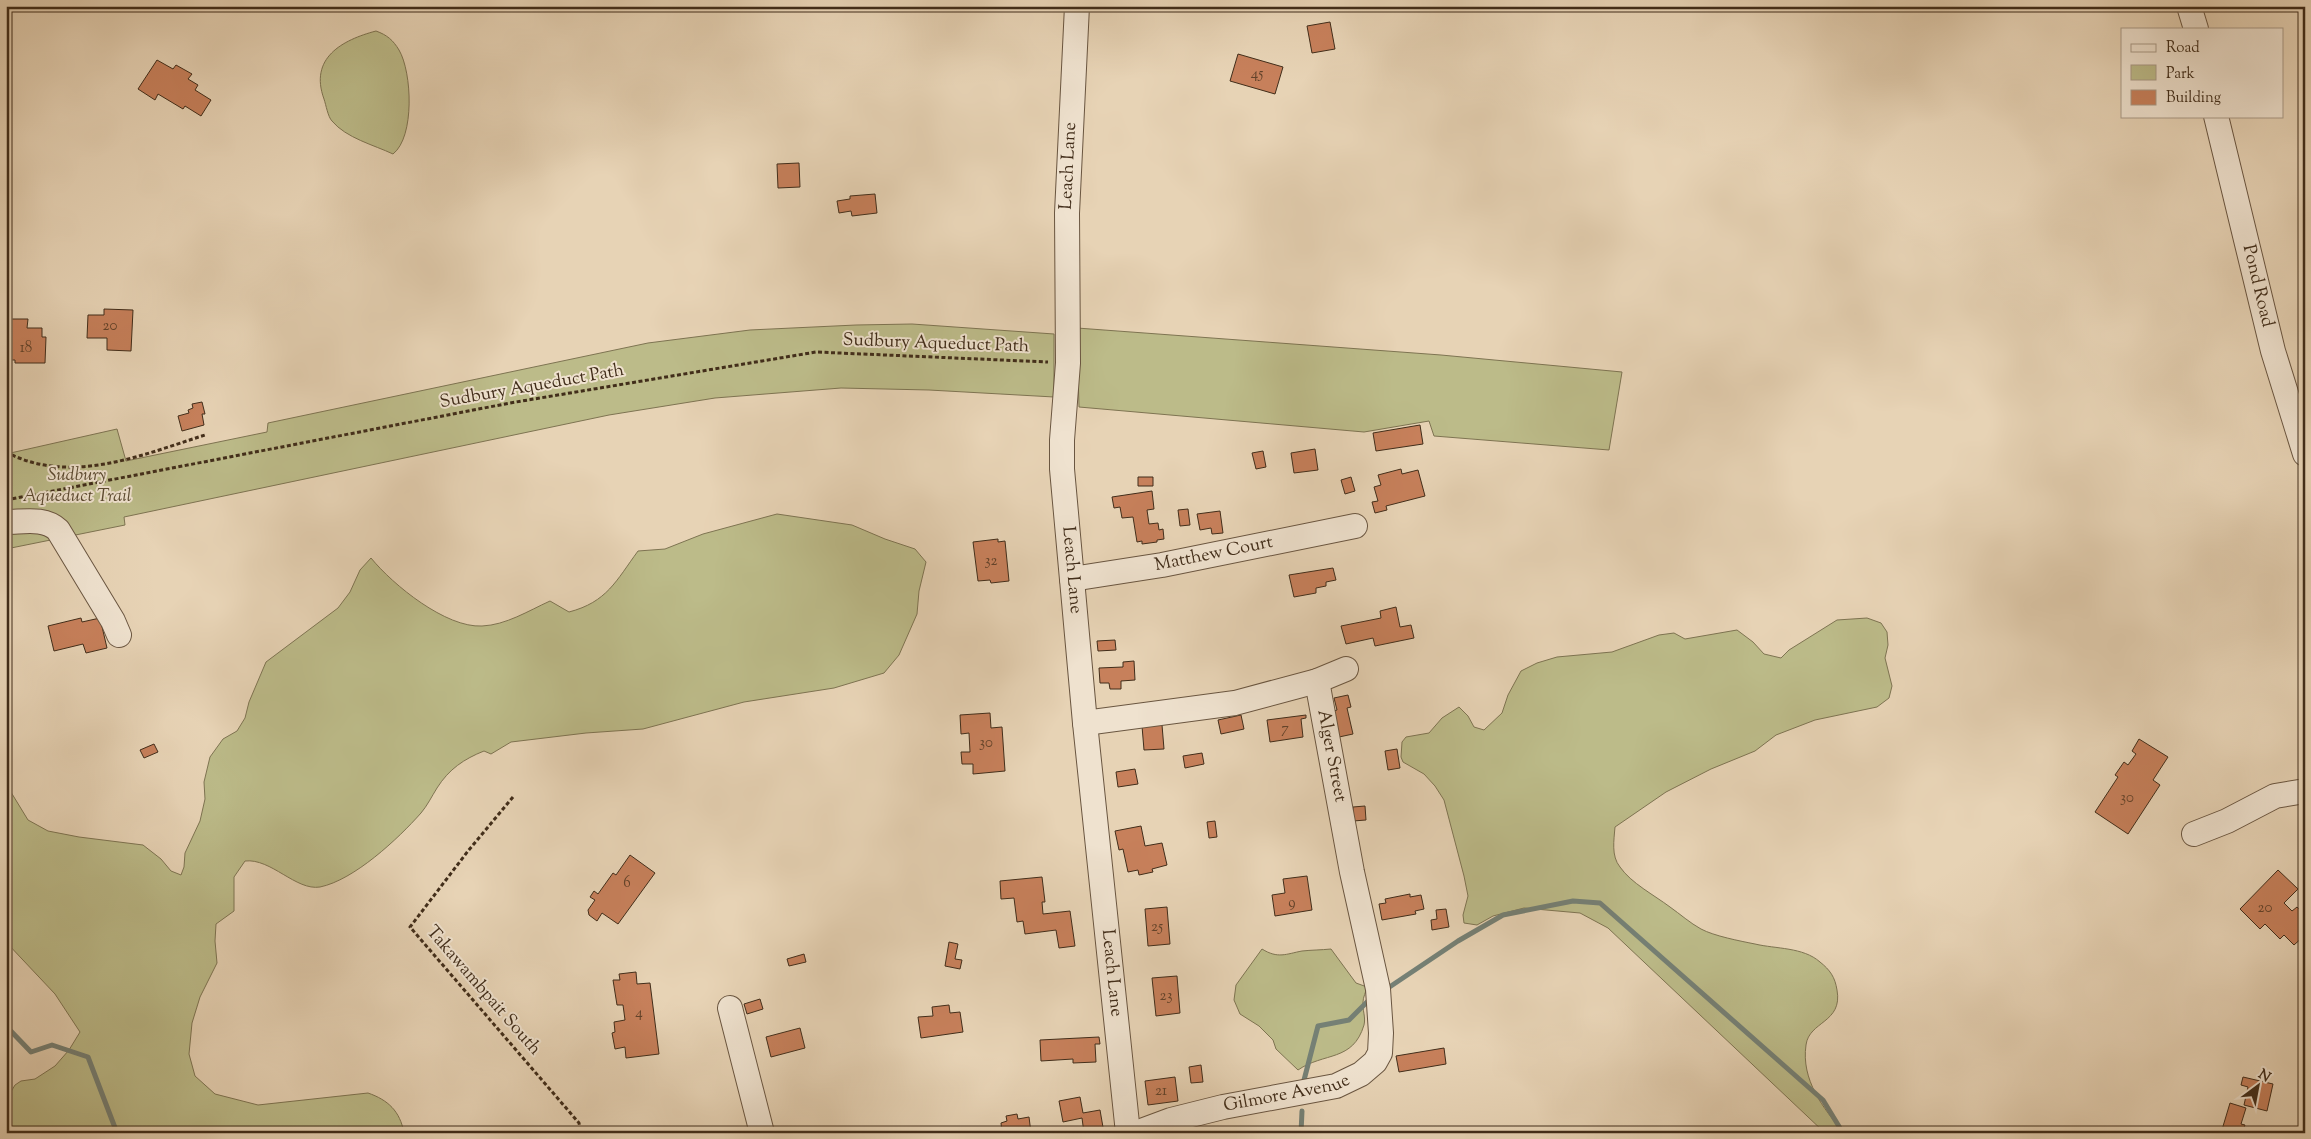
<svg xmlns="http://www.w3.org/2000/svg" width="2311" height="1139" viewBox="0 0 2311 1139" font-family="'Sorts Mill Goudy',serif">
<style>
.green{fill:#bcbb89;stroke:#7e7452}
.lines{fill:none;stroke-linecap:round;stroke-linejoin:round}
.stream{stroke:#758075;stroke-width:5}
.building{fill:#c7805b;stroke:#412d1a}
.minor-casing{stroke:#6a5641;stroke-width:26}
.path{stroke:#412d1a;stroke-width:3;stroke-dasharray:4 2.5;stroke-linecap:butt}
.minor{stroke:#efe2cf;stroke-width:24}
.labels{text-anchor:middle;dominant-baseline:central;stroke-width:4;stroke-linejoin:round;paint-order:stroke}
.number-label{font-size:15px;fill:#62422a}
.street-label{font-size:18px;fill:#412d1a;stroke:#efe2cf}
.park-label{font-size:18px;font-style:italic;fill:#5a4930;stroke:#efe2cf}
</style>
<rect width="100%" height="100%" fill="#e7d3b5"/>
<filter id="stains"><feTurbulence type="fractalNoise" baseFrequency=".004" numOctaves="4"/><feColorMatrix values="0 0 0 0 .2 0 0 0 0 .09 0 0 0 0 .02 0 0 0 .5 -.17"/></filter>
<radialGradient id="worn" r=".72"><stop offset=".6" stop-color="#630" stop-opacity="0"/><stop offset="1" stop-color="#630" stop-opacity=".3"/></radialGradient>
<path class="green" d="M 376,31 C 387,35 393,40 399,50 C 412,72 415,137 393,154 C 374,145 346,138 332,121 C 328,117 326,105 324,99 C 309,58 342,40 376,31 Z
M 912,324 L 1054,334 L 1054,397 L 929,390 L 841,388 L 715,398 L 609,415 L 124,517 L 125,525 L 6,549 L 6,454 L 117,429 L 126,461 L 267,432 L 268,423 L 648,343 L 750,330 L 856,325 Z
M 1077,328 L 1441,355 L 1622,372 L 1609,450 L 1434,436 L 1429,421 L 1364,432 L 1079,407 Z
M 777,514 L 852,525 L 885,539 L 915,549 L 926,562 L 919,591 L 917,614 L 899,655 L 884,673 L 834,688 L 744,702 L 643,729 L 586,733 L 511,742 L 491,754 L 484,751 C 464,759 449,769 437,788 C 432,796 427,806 421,813 C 398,839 354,880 320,887 C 296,891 271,858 245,861 L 234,877 L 234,911 L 216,924 L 215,941 L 217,963 L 200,997 L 192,1023 L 189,1054 L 195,1076 L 215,1094 L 258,1105 L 368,1093 C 388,1100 400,1111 404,1133 L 6,1133 L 6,1100 L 15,1085 L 21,1081 L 35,1079 L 55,1066 L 69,1050 L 80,1032 L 55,994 L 6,942 L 6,784 L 28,820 L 48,831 L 79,837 L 143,845 L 161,859 L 171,871 L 181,875 L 184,867 L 185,853 L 200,821 L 205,799 L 204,782 L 210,757 L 223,739 L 237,731 L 245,718 L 249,702 L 266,662 L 338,608 L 350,592 L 360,570 L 371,558 C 393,585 446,628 482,626 C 506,625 528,611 550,601 L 569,612 C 607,602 616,581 638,551 L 665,549 L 703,534 Z
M 1867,618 L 1881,623 L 1887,632 L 1888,645 L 1885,658 L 1892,686 L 1889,698 L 1877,707 L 1815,720 L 1776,735 L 1755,751 L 1711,769 L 1666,792 L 1615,827 C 1614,840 1611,856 1620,867 C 1631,883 1654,895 1670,907 C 1680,914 1690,923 1701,929 C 1714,936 1740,941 1755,944 C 1776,949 1803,947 1820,962 C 1830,970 1835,977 1837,990 C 1843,1023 1809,1021 1806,1045 C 1801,1080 1823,1108 1844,1133 L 1825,1133 L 1608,928 L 1580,913 L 1524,908 L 1493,916 L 1477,925 L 1464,923 L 1463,915 L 1468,896 L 1464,876 L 1444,800 L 1435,786 L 1424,774 L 1403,762 L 1401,757 L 1402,742 L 1406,737 L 1429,733 L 1442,718 L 1459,707 L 1468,716 L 1474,727 L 1484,730 L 1502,713 L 1508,695 L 1521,671 L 1537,663 L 1557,657 L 1612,652 L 1659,635 L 1674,633 L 1685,639 L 1737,630 L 1753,642 L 1764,654 L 1781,658 L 1789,650 L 1837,620 Z
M 1262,949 C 1278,959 1286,954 1302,951 C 1311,950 1321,950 1331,949 L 1356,983 L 1367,987 C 1366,992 1363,997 1363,1002 C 1362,1009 1366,1017 1364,1025 C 1353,1062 1324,1052 1298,1070 L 1276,1049 L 1273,1040 L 1259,1026 L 1240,1014 L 1234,1000 L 1236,985 Z"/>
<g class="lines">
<path class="stream" d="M 1388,988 L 1458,941 L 1503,915 L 1573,901 L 1600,903 L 1823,1100 L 1843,1133
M 6,1026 L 31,1052 L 52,1045 L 88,1057 L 117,1133
M 1303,1084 L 1318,1026 L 1349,1020 L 1370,999
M 1301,1133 L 1302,1111"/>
</g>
<path class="building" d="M 1330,22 L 1335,49 L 1312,53 L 1307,26 Z
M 1238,54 L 1283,67 L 1275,94 L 1230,81 Z
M 157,60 L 173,69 L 176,65 L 192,74 L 188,79 L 198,85 L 195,90 L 211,100 L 201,116 L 185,106 L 183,109 L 158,94 L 155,100 L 138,89 Z
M 799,163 L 800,187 L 778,188 L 777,164 Z
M 875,194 L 877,213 L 852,216 L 851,211 L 839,213 L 837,201 L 850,199 L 850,196 Z
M 104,309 L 133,310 L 131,351 L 107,350 L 107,338 L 87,338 L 88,315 L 104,315 Z
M 6,319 L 28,319 L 27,328 L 42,328 L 42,337 L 46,337 L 45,363 L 15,363 L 15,360 L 6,360 Z
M 202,402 L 205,414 L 202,414 L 204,425 L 182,431 L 178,416 L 189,413 L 188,410 L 193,408 L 192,404 Z
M 1420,425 L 1423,444 L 1376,451 L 1373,433 Z
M 1315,449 L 1318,470 L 1294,473 L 1291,453 Z
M 1263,451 L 1266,467 L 1256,469 L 1252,453 Z
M 1401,469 L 1402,474 L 1418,470 L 1425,496 L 1386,506 L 1387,510 L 1375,513 L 1372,502 L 1378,501 L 1374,487 L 1381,485 L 1378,475 Z
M 1138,477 L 1153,477 L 1153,486 L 1138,486 Z
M 1351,477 L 1355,491 L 1345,494 L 1341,480 Z
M 1152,491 L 1154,509 L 1147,510 L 1149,524 L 1158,523 L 1159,530 L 1163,529 L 1164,539 L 1157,540 L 1157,542 L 1142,544 L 1142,541 L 1137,542 L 1133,517 L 1122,518 L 1120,507 L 1114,508 L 1112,497 Z
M 1188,509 L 1190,525 L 1180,526 L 1178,510 Z
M 1220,511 L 1223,533 L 1212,534 L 1211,528 L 1200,530 L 1197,514 Z
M 998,539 L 998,542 L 1005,541 L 1009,581 L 991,583 L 990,580 L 978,581 L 973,542 Z
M 1333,568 L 1336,580 L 1326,582 L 1326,586 L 1316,588 L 1316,593 L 1294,597 L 1289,575 Z
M 1396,607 L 1400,627 L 1411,625 L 1414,638 L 1375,646 L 1373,638 L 1346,644 L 1341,626 L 1381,618 L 1380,611 Z
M 81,618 L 82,622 L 100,618 L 107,648 L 86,653 L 83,644 L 54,651 L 48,626 Z
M 1115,640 L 1116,650 L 1098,651 L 1097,641 Z
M 1134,661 L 1135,680 L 1121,681 L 1121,689 L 1110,689 L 1109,683 L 1100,683 L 1099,668 L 1123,667 L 1123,662 Z
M 1348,695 L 1351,707 L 1347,708 L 1353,734 L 1339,737 L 1334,711 L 1337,710 L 1334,698 Z
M 990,713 L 991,728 L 1002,727 L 1005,771 L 973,774 L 973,764 L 962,764 L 961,752 L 970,752 L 969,733 L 961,734 L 960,715 Z
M 1241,715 L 1244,729 L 1221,734 L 1218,720 Z
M 1306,715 L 1306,718 L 1301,719 L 1303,737 L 1270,742 L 1267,720 Z
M 1162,725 L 1164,749 L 1144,750 L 1142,726 Z
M 2139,739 L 2168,757 L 2153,780 L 2160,785 L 2128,834 L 2095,812 L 2118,777 L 2115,775 L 2124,762 L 2128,765 L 2136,754 L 2132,751 Z
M 154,744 L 158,752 L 144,758 L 140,750 Z
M 1397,749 L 1400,768 L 1388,770 L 1385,751 Z
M 1202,753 L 1204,764 L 1185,768 L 1183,756 Z
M 1135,769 L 1138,784 L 1118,787 L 1116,772 Z
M 1365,806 L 1366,820 L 1353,821 L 1353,807 Z
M 1215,821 L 1217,837 L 1209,838 L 1207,822 Z
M 1141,826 L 1145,846 L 1162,843 L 1167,865 L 1152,869 L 1153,872 L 1139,875 L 1138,870 L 1128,872 L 1123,849 L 1119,850 L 1115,831 Z
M 630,855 L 655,873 L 618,924 L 602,913 L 597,921 L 589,915 L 588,910 L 595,900 L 590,897 L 594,891 L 598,894 L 613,873 L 616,875 Z
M 2278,870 L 2298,889 L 2284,903 L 2292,911 L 2297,907 L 2305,915 L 2301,918 L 2305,922 L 2305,935 L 2294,945 L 2284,935 L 2280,939 L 2265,924 L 2260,929 L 2240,909 Z
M 1307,876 L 1312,910 L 1275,916 L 1272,895 L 1285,893 L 1283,879 Z
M 1042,877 L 1045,902 L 1042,902 L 1043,914 L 1070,911 L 1075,946 L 1059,948 L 1056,930 L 1025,934 L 1023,921 L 1017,922 L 1014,898 L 1001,899 L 1000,881 Z
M 1410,894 L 1410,897 L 1421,895 L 1424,909 L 1415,911 L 1416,914 L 1382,920 L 1379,904 L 1386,903 L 1385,899 Z
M 1167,907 L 1170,944 L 1148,946 L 1145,909 Z
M 1446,909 L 1449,927 L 1432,930 L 1431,920 L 1437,919 L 1436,910 Z
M 949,942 L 958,944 L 955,959 L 962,960 L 960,969 L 945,966 Z
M 804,954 L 806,962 L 789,966 L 787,959 Z
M 636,972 L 637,984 L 650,983 L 659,1054 L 626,1058 L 625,1047 L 615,1049 L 612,1033 L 615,1032 L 614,1022 L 625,1020 L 623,1005 L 617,1005 L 613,980 L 620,980 L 619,974 Z
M 1177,976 L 1180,1013 L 1156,1016 L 1152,978 Z
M 760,999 L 763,1009 L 747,1014 L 744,1004 Z
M 949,1005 L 950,1013 L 960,1012 L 963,1032 L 921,1038 L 918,1017 L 933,1016 L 932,1007 Z
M 800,1028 L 805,1048 L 771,1057 L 766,1037 Z
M 1099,1037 L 1100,1044 L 1095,1044 L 1096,1062 L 1073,1063 L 1073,1059 L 1041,1061 L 1040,1040 Z
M 1444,1048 L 1446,1064 L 1399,1072 L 1396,1056 Z
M 1201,1065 L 1203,1082 L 1191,1083 L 1189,1067 Z
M 1175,1077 L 1178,1101 L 1148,1105 L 1145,1081 Z
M 2243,1077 L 2273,1084 L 2267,1111 L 2244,1105 L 2248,1087 L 2241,1085 Z
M 1080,1097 L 1083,1113 L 1100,1110 L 1104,1133 L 1084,1133 L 1082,1118 L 1063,1122 L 1059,1101 Z
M 2230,1103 L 2246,1108 L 2241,1124 L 2245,1125 L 2242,1133 L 2221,1133 Z
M 1017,1114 L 1018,1119 L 1029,1117 L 1031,1133 L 1002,1133 L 1001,1123 L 1007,1121 L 1006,1116 Z"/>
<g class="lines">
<defs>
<g id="minor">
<path id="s1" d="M 1077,6 L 1067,213 L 1068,363 L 1062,440 L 1062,469 L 1085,723 L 1128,1133"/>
<path d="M 2189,6 L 2196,29"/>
<path id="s2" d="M 2216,116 L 2273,351 L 2305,454"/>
<path d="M 6,522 C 24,522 44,517 58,530 L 113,621 L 119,635"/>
<path id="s3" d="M 1072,579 L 1162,565 L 1355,526"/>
<path d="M 1085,723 L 1235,703 L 1317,681 L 1346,669"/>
<path d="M 2194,834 L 2227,821 L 2275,796 L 2305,791"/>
<path d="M 730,1008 L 762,1133"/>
<path id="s4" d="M 1136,1133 L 1171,1120 L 1223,1107 L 1336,1086 L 1361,1074 L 1375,1062 L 1380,1053 L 1381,1033 L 1378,989 L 1352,872 L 1317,681"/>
</g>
</defs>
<use href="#minor" class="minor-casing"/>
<path class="path" d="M 6,452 C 70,486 142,455 205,435
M 6,500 L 510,403 L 816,352 L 1048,362
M 513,797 L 468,851 L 410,927 L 579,1123 L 581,1133"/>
<use href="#minor" class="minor"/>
</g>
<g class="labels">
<g class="number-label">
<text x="1257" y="74">45</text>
<text x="110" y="326">20</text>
<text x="26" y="348">18</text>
<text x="991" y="561">32</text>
<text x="1285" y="729">7</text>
<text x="986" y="743">30</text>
<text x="2127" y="798">30</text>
<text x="627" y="883">6</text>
<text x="1292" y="903">9</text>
<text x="2265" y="908">20</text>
<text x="1157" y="927">25</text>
<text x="1166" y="996">23</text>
<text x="639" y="1013">4</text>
<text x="1161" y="1091">21</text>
</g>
<g class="street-label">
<text transform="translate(1069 166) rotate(-87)">Leach Lane</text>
<text stroke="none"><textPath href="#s2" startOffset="175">Pond Road</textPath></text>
<text transform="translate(936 344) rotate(2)">Sudbury Aqueduct Path</text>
<text transform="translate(532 387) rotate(-10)">Sudbury Aqueduct Path</text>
<text stroke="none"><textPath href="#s3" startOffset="144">Matthew Court</textPath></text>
<text stroke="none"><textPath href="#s1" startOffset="565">Leach Lane</textPath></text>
<text transform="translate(1331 756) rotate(79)">Alger Street</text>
<text stroke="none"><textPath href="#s1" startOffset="970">Leach Lane</textPath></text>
<text transform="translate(483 991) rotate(49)">Takawambpait South</text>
<text stroke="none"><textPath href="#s4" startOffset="156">Gilmore Avenue</textPath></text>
</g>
<g class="park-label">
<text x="77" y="476">Sudbury<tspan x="77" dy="21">Aqueduct Trail</tspan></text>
</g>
</g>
<rect width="2311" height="1139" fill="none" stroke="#e7d3b5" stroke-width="25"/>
<rect x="8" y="8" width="2296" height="1124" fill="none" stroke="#412d1a" stroke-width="2.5"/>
<rect x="12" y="12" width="2286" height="1114" fill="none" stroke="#412d1a"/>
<rect x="2121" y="28" width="162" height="90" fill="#efe2cf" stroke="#a99a87"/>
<rect x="2131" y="44" width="25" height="8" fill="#efe2cf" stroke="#a99a87"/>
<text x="2166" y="52" font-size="15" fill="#412d1a">Road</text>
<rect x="2131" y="65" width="25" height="15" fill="#bcbb89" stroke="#a99a87"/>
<text x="2166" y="78" font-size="15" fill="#412d1a">Park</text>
<rect x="2131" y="90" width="25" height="15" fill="#c7805b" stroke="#a99a87"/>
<text x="2166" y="102" font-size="15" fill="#412d1a">Building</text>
<g transform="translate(2258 1086) rotate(32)" stroke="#efe2cf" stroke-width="4" paint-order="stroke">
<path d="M0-4L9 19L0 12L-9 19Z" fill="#412d1a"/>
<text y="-8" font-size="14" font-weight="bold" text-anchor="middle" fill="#412d1a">N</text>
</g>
<rect width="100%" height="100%" filter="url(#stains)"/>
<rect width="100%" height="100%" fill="url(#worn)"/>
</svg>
